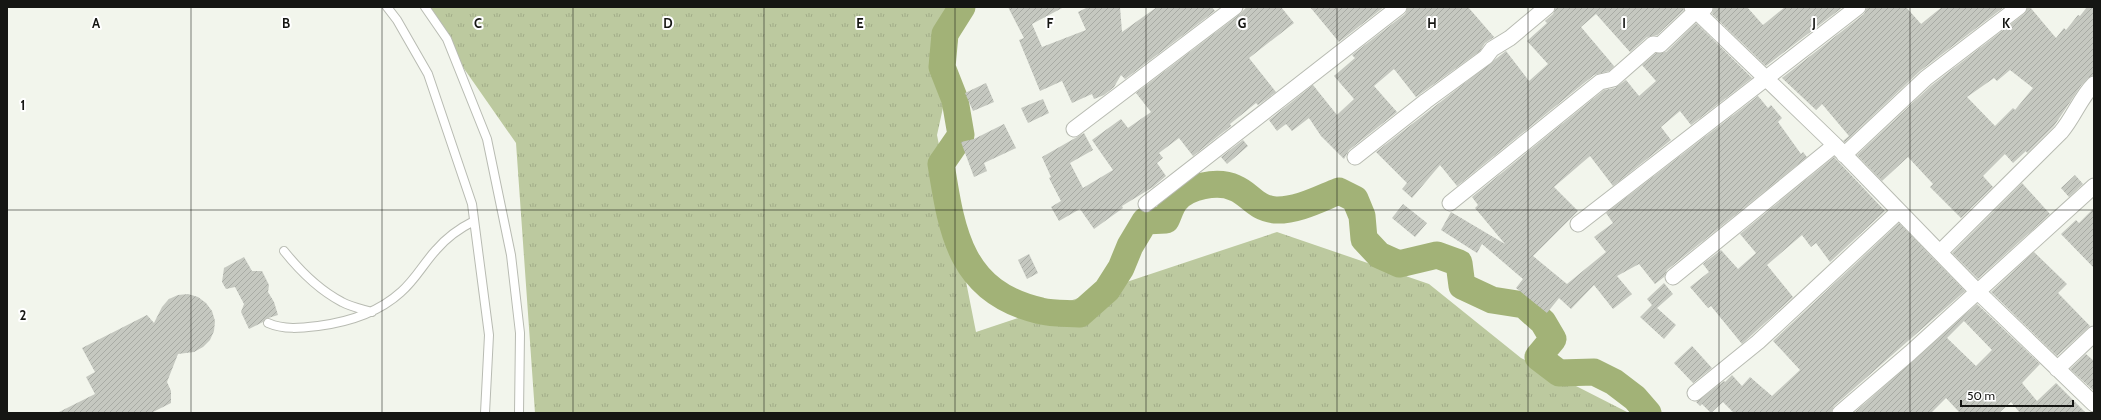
<svg xmlns="http://www.w3.org/2000/svg" width="2101" height="420" viewBox="0 0 2101 420" font-family="Cabin,sans-serif">
<style>
.grass{fill:url(#grass-tufts)}
.lines{fill:none;stroke-linecap:round;stroke-linejoin:round}
.river{stroke:#a2b277;stroke-width:27}
.building{fill:url(#building-hatch);fill-rule:evenodd}
.service-casing{stroke:#b8bbb2;stroke-width:10}
.minor-casing{stroke:#b8bbb2;stroke-width:17}
.service{stroke:#fff;stroke-width:8}
.minor{stroke:#fff;stroke-width:15}
.grid{fill:none;stroke:#151613;stroke-width:1;stroke-opacity:0.55}
.grid-label{font-size:13px;text-anchor:middle;font-weight:bold;fill:#151613;stroke:#fff;stroke-width:4;stroke-linejoin:round;paint-order:stroke}
</style>
<defs>
<pattern id="grass-tufts" width="24" height="20" patternUnits="userSpaceOnUse"><rect width="24" height="20" fill="#bcc99f"/><path d="M3 7l-1-3M5 7V3M7 7l1-3M15 17l-1-3M17 17v-4M19 17l1-3" fill="none" stroke="#a1ac88"/></pattern>
<pattern id="building-hatch" width="6" height="6" patternUnits="userSpaceOnUse"><rect width="6" height="6" fill="#c5c8c0"/><path d="M-1 1l2-2M0 6l6-6M5 7l2-2" fill="none" stroke="#a8aba4"/></pattern>
</defs>
<rect width="100%" height="100%" fill="#f2f5ec"/>
<path class="grass" d="M 421,7 L 965,7 L 937,135 L 976,332 L 1277,232 L 1429,284 L 1521,358 L 1629,413 L 535,413 L 516,143 Z"/>
<g class="lines">
<path class="river" d="M 962,7 L 945,34 L 942,67 L 955,100 L 961,135 L 941,164 C 952,234 961,293 1041,311 C 1053,314 1068,313 1080,314 L 1107,290 L 1121,268 L 1130,246 L 1145,221 L 1166,220 C 1169,214 1171,206 1175,201 C 1187,186 1218,180 1235,188 C 1250,194 1255,208 1275,210 C 1297,211 1319,199 1339,191 L 1355,199 L 1362,216 L 1364,239 L 1379,255 L 1399,264 L 1437,255 L 1459,263 L 1462,286 L 1492,300 L 1524,305 L 1543,322 L 1553,339 L 1538,357 L 1559,373 L 1594,372 L 1614,382 L 1635,398 L 1648,413"/>
</g>
<path class="building" d="M 1008,7 L 1064,7 L 1032,24 L 1042,47 L 1086,30 L 1078,12 L 1088,7 L 1120,7 L 1122,32 L 1157,7 L 1212,7 L 1215,11 L 1125,79 L 1121,75 L 1114,87 L 1104,95 L 1094,99 L 1092,94 L 1072,103 L 1062,81 L 1040,91 L 1019,40 L 1024,38 Z
M 1247,7 L 1281,7 L 1294,23 L 1249,58 L 1276,92 L 1258,105 L 1256,103 L 1230,124 L 1231,126 L 1193,156 L 1179,138 L 1159,153 L 1163,158 L 1157,163 L 1166,176 L 1153,187 L 1122,206 L 1123,208 L 1094,229 L 1080,209 L 1059,221 L 1051,207 L 1061,201 L 1049,178 L 1051,177 L 1042,157 L 1084,133 L 1093,150 L 1070,163 L 1083,188 L 1113,170 L 1092,140 L 1121,119 L 1128,128 L 1151,112 L 1136,93 L 1240,14 Z
M 1310,7 L 1384,7 L 1339,42 Z
M 1408,7 L 1468,7 L 1494,37 L 1485,43 L 1480,51 L 1416,97 L 1394,69 L 1374,86 L 1397,112 L 1349,150 L 1344,159 L 1321,136 L 1309,118 L 1292,131 L 1286,124 L 1277,131 L 1269,120 L 1313,85 L 1337,115 L 1354,99 L 1334,76 L 1355,58 L 1352,55 L 1405,14 Z
M 1556,7 L 1683,7 L 1684,10 L 1657,35 L 1647,37 L 1630,52 L 1596,14 L 1581,27 L 1614,66 L 1609,71 L 1594,75 L 1457,186 L 1440,165 L 1412,198 L 1402,189 L 1407,183 L 1376,152 L 1506,51 L 1529,81 L 1548,64 L 1527,41 L 1547,23 L 1545,21 L 1553,14 Z
M 1714,7 L 1747,7 L 1763,25 L 1785,7 L 1843,7 L 1766,66 L 1712,14 Z
M 1867,7 L 1906,7 L 1921,24 L 1942,7 L 2004,7 L 1920,71 L 1845,142 L 1843,141 L 1849,136 L 1822,104 L 1816,110 L 1782,78 L 1864,14 Z
M 2028,7 L 2030,7 L 2056,38 L 2064,28 L 2066,30 L 2078,15 L 2080,16 L 2087,7 L 2094,7 L 2094,75 L 2088,78 L 2082,84 L 2054,126 L 2027,153 L 2026,151 L 2013,163 L 2005,154 L 1983,176 L 1993,187 L 1961,218 L 1930,187 L 1933,184 L 1908,157 L 1882,181 L 1857,155 L 1932,85 L 2024,14 ZM 2010,70 L 2033,88 L 2015,110 L 2013,108 L 1995,126 L 1967,97 L 1994,78 L 1997,81 Z
M 1696,23 L 1752,78 L 1691,125 L 1680,111 L 1661,127 L 1671,140 L 1613,186 L 1590,156 L 1554,187 L 1578,211 L 1533,256 L 1567,284 L 1606,252 L 1594,237 L 1613,223 L 1606,213 L 1758,96 L 1768,108 L 1771,105 L 1782,118 L 1778,122 L 1801,154 L 1803,152 L 1807,157 L 1667,270 L 1664,277 L 1655,284 L 1639,264 L 1617,276 L 1632,294 L 1613,309 L 1594,285 L 1571,309 L 1559,298 L 1547,313 L 1516,288 L 1523,279 L 1482,244 L 1477,253 L 1441,230 L 1451,212 L 1505,244 L 1475,208 L 1478,205 L 1472,197 L 1604,90 L 1615,88 L 1626,80 L 1639,96 L 1656,81 L 1642,65 L 1656,53 L 1666,52 Z
M 986,83 L 994,102 L 973,111 L 965,93 Z
M 1043,99 L 1049,113 L 1028,123 L 1021,108 Z
M 1004,124 L 1016,148 L 984,163 L 987,171 L 974,177 L 961,142 L 974,139 Z
M 1243,140 L 1248,146 L 1227,164 L 1221,157 Z
M 1834,157 L 1885,211 L 1830,262 L 1816,243 L 1811,247 L 1802,235 L 1767,265 L 1793,297 L 1742,344 L 1711,306 L 1708,308 L 1690,287 L 1709,272 L 1703,264 L 1721,250 L 1738,269 L 1756,253 L 1740,234 Z
M 2075,175 L 2083,184 L 2069,197 L 2061,188 Z
M 2022,183 L 2050,214 L 1978,279 L 1952,253 Z
M 1403,204 L 1427,223 L 1415,237 L 1392,218 Z
M 2094,208 L 2094,268 L 2061,234 L 2076,220 L 2079,223 Z
M 1899,223 L 1965,291 L 1834,406 L 1831,413 L 1734,413 L 1723,402 L 1711,413 L 1702,404 L 1700,406 L 1696,402 L 1724,381 L 1725,382 L 1732,375 L 1742,386 L 1750,377 L 1772,396 L 1800,370 L 1773,341 Z
M 2034,252 L 2067,284 L 2058,293 L 2090,326 L 2057,356 L 1991,292 Z
M 1029,254 L 1038,273 L 1027,279 L 1018,260 Z
M 244,257 L 252,271 L 262,271 L 269,285 L 268,292 L 274,302 L 278,315 L 265,319 L 263,322 L 249,329 L 241,312 L 244,304 L 235,287 L 226,289 L 222,282 L 224,268 Z
M 1664,283 L 1673,294 L 1657,308 L 1676,325 L 1664,339 L 1640,317 L 1652,305 L 1647,299 Z
M 188,294 L 198,297 L 206,303 L 212,311 L 215,321 L 214,331 L 210,340 L 203,347 L 194,352 L 178,354 L 167,382 L 171,391 L 171,403 L 151,413 L 57,413 L 95,394 L 86,377 L 95,372 L 82,348 L 147,315 L 154,323 L 162,307 L 169,299 L 178,295 Z
M 1977,304 L 2040,364 L 2022,383 L 2037,401 L 2056,383 L 2086,413 L 2020,413 L 2011,402 L 1999,413 L 1960,413 L 1946,398 L 1931,413 L 1854,413 ZM 1964,321 L 1992,350 L 1976,366 L 1947,338 Z
M 1692,346 L 1712,368 L 1693,383 L 1674,363 Z
M 2086,354 L 2094,361 L 2094,391 L 2070,369 Z"/>
<g class="lines">
<defs>
<path id="service" d="M 387,7 L 397,20 L 428,74 L 472,204 L 489,335 L 485,413
M 425,7 L 447,39 L 487,139 L 511,255 L 520,333 L 519,413
M 284,251 C 300,271 319,290 342,302 C 351,307 362,309 372,312
M 268,323 C 284,330 301,328 318,326 C 349,322 378,313 401,292 C 415,280 424,263 436,250 C 447,237 460,228 474,221"/>
<path id="minor" d="M 1692,7 L 1835,145 L 1977,291 L 2094,404
M 1074,129 L 1235,7
M 1844,155 L 1926,78 L 2019,7
M 1355,157 L 1426,101 L 1486,57 L 1492,49 L 1510,38 L 1547,7
M 1450,203 L 1600,82 L 1613,79 L 1653,44 L 1660,45 L 1696,11 L 1705,8
M 1146,204 L 1399,7
M 1578,224 L 1858,7
M 1940,252 L 2061,132 C 2074,117 2080,98 2094,84
M 1673,277 L 1835,145
M 2057,369 L 2094,334
M 1695,393 L 1758,342 L 1899,211
M 1840,413 L 1910,353 L 2094,186"/>
</defs>
<use href="#service" class="service-casing"/>
<use href="#minor" class="minor-casing"/>
<use href="#service" class="service"/>
<use href="#minor" class="minor"/>
</g>
<path class="grid" d="M 191,7 L 191,413M 382,7 L 382,413M 573,7 L 573,413M 764,7 L 764,413M 955,7 L 955,413M 1146,7 L 1146,413M 1337,7 L 1337,413M 1528,7 L 1528,413M 1719,7 L 1719,413M 1910,7 L 1910,413M 7,210 L 2094,210"/>
<g class="grid-label">
<text x="96" y="28">A</text>
<text x="286" y="28">B</text>
<text x="478" y="28">C</text>
<text x="668" y="28">D</text>
<text x="860" y="28">E</text>
<text x="1050" y="28">F</text>
<text x="1242" y="28">G</text>
<text x="1432" y="28">H</text>
<text x="1624" y="28">I</text>
<text x="1814" y="28">J</text>
<text x="2006" y="28">K</text>
<text x="23" y="110">1</text>
<text x="23" y="320">2</text>
</g>
<rect width="2101" height="420" fill="none" stroke="#151613" stroke-width="16"/>
<path d="M1961 400v6h112v-6" fill="none" stroke="#151613" stroke-width="2"/>
<text x="1967" y="400" font-size="12" fill="#151613" stroke="#ffffff" stroke-width="3" paint-order="stroke">50 m</text>
</svg>
